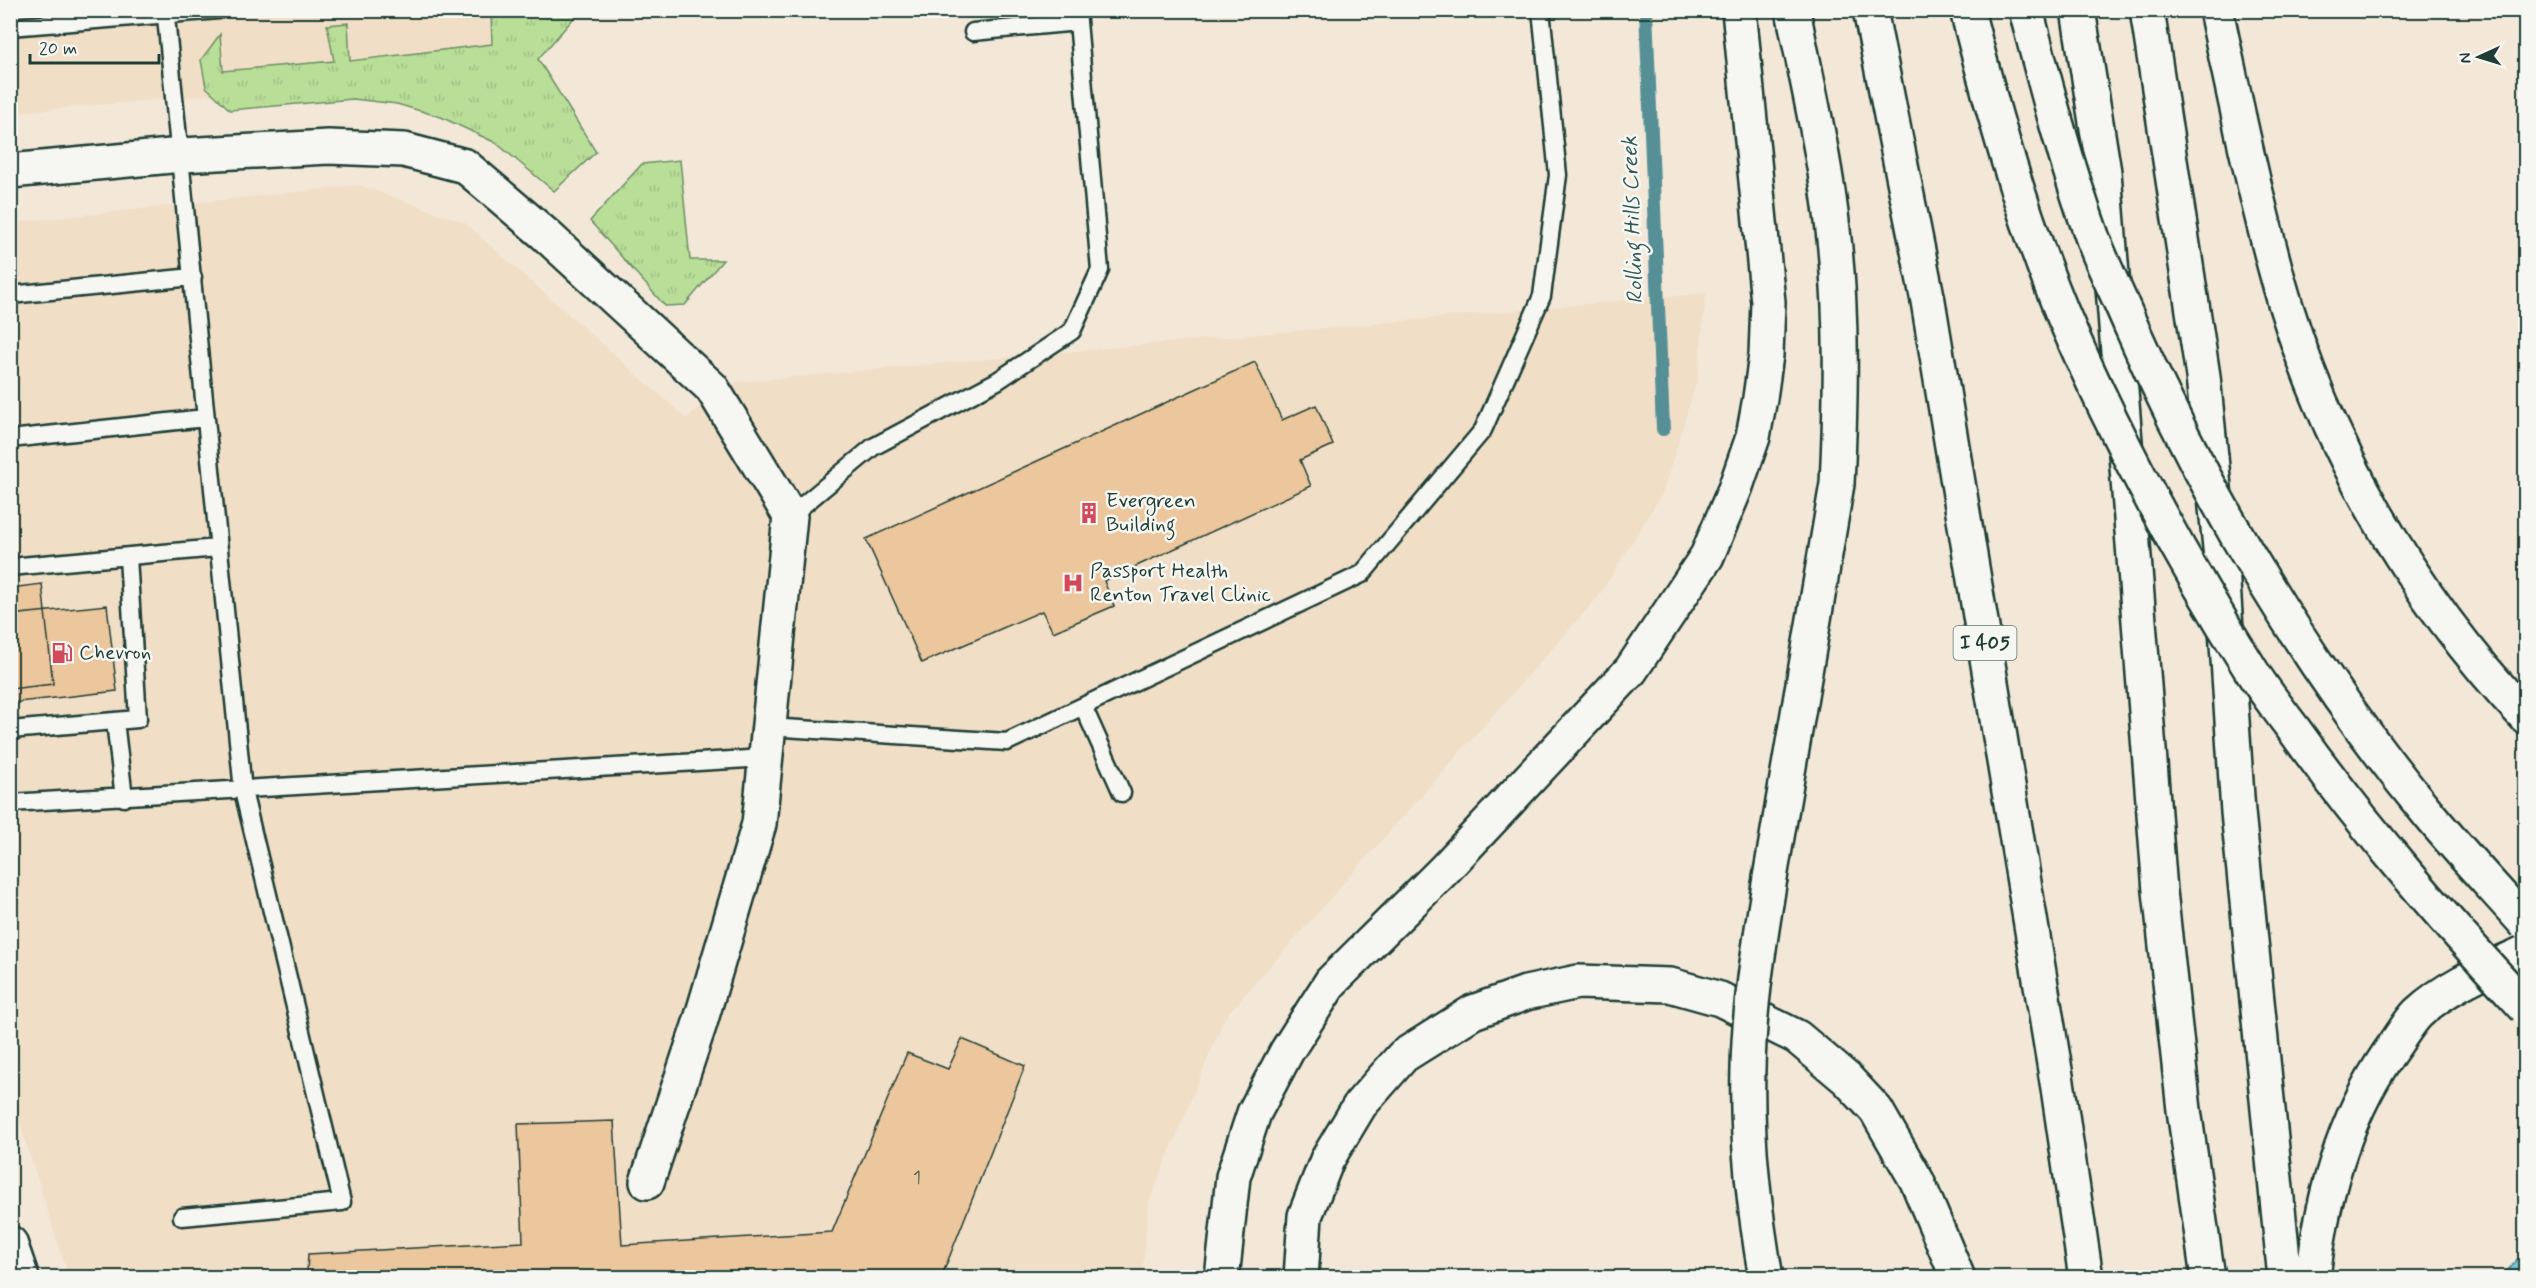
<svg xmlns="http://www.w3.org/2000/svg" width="2536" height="1288" viewBox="0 0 2536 1288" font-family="Mynerve,sans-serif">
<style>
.built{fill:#f1dec6}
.grass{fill:url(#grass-tufts);stroke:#6c8e66;stroke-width:1.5}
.water{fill:url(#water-waves);stroke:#569096;stroke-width:1.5}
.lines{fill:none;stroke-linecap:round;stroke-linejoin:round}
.stream{stroke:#569096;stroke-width:14}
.building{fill:#ecc69c;stroke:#1f3d34;stroke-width:1.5}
.lane-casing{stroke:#1f3d34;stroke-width:21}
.street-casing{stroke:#1f3d34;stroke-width:38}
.primary-casing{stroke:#1f3d34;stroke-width:38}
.highway-casing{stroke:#1f3d34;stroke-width:38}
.lane{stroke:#f6f6f2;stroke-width:16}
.street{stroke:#f6f6f2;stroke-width:33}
.primary{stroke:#f6f6f2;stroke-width:33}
.highway{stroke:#f6f6f2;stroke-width:33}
.highway-bridge-casing{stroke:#1f3d34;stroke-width:38;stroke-linecap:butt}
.highway-bridge{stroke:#f6f6f2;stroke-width:33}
.labels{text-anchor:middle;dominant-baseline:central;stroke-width:5;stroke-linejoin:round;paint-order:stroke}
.number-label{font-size:18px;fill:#525f4e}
.shield{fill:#f6f6f2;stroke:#60746d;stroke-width:1.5}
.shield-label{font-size:20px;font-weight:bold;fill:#1f3d34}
.poi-label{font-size:21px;fill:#1f3d34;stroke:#f6f6f2;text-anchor:start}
.water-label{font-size:22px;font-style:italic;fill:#315955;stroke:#f6f6f2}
</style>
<defs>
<pattern id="grass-tufts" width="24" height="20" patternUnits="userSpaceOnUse" patternTransform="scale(1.5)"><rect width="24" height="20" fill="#b9de98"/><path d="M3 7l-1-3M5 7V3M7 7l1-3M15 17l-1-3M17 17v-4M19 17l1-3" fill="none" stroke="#9fbf84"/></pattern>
<pattern id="water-waves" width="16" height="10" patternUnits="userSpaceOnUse" patternTransform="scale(1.5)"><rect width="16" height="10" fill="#7ac7d8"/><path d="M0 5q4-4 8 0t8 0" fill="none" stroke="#63a3b0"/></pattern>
</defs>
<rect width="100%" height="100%" fill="#f3e8d8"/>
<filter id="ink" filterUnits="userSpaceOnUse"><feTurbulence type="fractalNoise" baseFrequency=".0167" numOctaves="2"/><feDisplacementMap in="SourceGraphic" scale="12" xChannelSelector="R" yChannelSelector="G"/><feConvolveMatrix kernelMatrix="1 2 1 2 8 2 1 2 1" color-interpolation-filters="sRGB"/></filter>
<g filter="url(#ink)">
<path class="built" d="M 11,11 L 556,11 L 505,68 L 11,113 Z
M 359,185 L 464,222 L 686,418 L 727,383 L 1706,293 L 1698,377 L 1663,492 L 1599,596 L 1225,1017 L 1149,1202 L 1142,1277 L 69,1278 L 11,1096 L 10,223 Z"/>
<path class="grass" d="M 491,11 L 580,11 L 538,59 L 596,152 L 554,191 L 496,143 L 441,117 L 397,104 L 353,99 L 230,110 L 206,87 L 201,60 L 220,34 L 223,71 L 334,61 L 327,25 L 348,23 L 350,61 L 492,44 Z
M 680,160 L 690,260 L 723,260 L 685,305 L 665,306 L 590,221 L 642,164 Z"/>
<path class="water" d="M 2525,1250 L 2525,1277 L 2502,1277 Z"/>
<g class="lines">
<path class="stream" d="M 1646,10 L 1663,429"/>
</g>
<path class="building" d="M 1255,362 L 1282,420 L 1316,405 L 1333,445 L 1300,460 L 1311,486 L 1104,581 L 1114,606 L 1053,632 L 1042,611 L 922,663 L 866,539 Z
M 42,584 L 53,684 L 10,689 L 10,588 Z
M 107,605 L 117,691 L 10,703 L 10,615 Z
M 962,1039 L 1025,1066 L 941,1278 L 816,1278 L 817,1275 L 771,1278 L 223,1278 L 307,1272 L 308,1254 L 523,1242 L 518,1124 L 614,1121 L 622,1245 L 832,1232 L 907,1053 L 948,1069 Z"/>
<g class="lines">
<defs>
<path id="lane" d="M 161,10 L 166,17 L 243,791 L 342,1202 L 182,1217
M 10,27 L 219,10
M 973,32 L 1078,22
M 10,295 L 193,277
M 10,439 L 205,418
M 790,516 L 873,447 L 997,381 L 1072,331 L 1100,270 L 1077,10
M 10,567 L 217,548
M 1083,706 L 1122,793
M 115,721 L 124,798
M 768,727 L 1007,742 L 1362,574 L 1483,430 L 1542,296 L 1558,175 L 1541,10
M 10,730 L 138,719 L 128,557
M 10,803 L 765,758"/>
<path id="street" d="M 10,171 L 182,155 L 328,147 L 404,150 L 465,166 L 546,235 L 712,388 L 790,516 L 759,824 L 700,1023 L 647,1182"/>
<path id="primary" d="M 10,1243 L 22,1278"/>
<path id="highway" d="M 1870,10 L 1928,301 L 2058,1088 L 2086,1278
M 2078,10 L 2104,172 L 2160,891 L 2184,1110 L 2208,1278
M 2147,10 L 2203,376 L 2222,568 L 2238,812 L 2285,1278
M 2216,10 C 2235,100 2254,191 2278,279 C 2323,442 2410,594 2526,717
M 1770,878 L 1837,484 C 1841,400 1843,314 1833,230 C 1825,156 1807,83 1793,10
M 1222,1278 L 1233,1177 L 1254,1113 L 1287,1051 L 1331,982 L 1444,870 L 1631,670 L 1707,556 L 1735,489 L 1753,437 L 1760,398 L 1766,355 L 1768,302 L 1739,10
M 1301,1278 L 1305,1216 L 1327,1160 L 1360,1105 L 1403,1056 L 1473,1012 L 1526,993 L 1578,982 L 1670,985 L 1720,999 L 1797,1037 L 1847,1079 L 1876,1110 L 1917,1181 L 1958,1278
M 2313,1278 C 2322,1194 2346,1111 2396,1043 C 2403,1033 2410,1021 2418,1013 C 2448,985 2489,969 2526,952"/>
</defs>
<use href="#lane" class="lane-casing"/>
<use href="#street" class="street-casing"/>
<use href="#primary" class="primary-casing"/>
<use href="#highway" class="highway-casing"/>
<use href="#lane" class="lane"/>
<use href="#street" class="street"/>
<use href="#primary" class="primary"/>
<use href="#highway" class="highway"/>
<defs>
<path id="highway-bridge" d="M 1967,10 C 1993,112 2021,213 2061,310 C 2113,433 2180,557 2251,670 C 2264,691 2280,711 2295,731 C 2365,829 2444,919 2526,1008
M 2026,10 C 2046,87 2066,164 2093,239 C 2104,268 2119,297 2131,326 C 2205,496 2312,674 2431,817 C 2461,853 2494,888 2526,924
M 1766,1278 C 1754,1209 1746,1139 1748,1069 C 1749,1005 1760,941 1770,878"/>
</defs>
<use href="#highway-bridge" class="highway-bridge-casing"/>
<use href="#highway-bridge" class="highway-bridge"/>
</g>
</g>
<defs>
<symbol id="building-bare" viewBox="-9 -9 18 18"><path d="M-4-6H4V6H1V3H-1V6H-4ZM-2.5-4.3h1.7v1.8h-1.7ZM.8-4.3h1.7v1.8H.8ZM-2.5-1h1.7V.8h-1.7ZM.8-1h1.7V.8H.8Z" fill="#d1495b" stroke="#f6f6f2" stroke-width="2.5" paint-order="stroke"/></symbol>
<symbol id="hospital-bare" viewBox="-9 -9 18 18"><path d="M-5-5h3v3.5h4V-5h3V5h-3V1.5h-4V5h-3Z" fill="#d1495b" stroke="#f6f6f2" stroke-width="2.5" paint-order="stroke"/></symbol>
<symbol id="fuel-bare" viewBox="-9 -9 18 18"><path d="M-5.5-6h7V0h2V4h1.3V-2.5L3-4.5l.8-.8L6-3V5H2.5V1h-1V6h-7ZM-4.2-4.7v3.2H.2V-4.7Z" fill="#d1495b" stroke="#f6f6f2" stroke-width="2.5" paint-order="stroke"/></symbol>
</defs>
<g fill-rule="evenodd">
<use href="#building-bare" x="1074" y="498" width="30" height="30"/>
<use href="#hospital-bare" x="1058" y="568" width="30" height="30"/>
<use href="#fuel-bare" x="47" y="638" width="30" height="30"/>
</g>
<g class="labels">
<g class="number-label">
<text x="917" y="1178">1</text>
</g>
<rect class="shield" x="1953.5" y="626" width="63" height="34" rx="4.5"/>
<g class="shield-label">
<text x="1985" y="643">I 405</text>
</g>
<g class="poi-label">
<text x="1106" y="501">Evergreen<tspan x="1106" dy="24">Building</tspan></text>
<text x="1090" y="571">Passport Health<tspan x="1090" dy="24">Renton Travel Clinic</tspan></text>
<text x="79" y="653">Chevron</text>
</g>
<g class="water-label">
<text transform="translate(1633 220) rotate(-92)">Rolling Hills Creek</text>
</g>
</g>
<rect width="2536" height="1288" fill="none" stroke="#f6f6f2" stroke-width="36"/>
<rect x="18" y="18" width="2500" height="1252" fill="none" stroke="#1f3d34" stroke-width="2" filter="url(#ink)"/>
<g transform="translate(2479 57) rotate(266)" stroke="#f6f6f2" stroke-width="4.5" paint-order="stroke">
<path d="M0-4.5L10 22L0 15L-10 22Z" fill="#1f3d34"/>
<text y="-9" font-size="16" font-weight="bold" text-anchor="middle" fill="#1f3d34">N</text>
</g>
<path d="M30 54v9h129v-9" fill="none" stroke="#1f3d34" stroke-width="3"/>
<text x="39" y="54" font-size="18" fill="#1f3d34" stroke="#f6f6f2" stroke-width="4.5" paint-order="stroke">20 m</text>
</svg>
